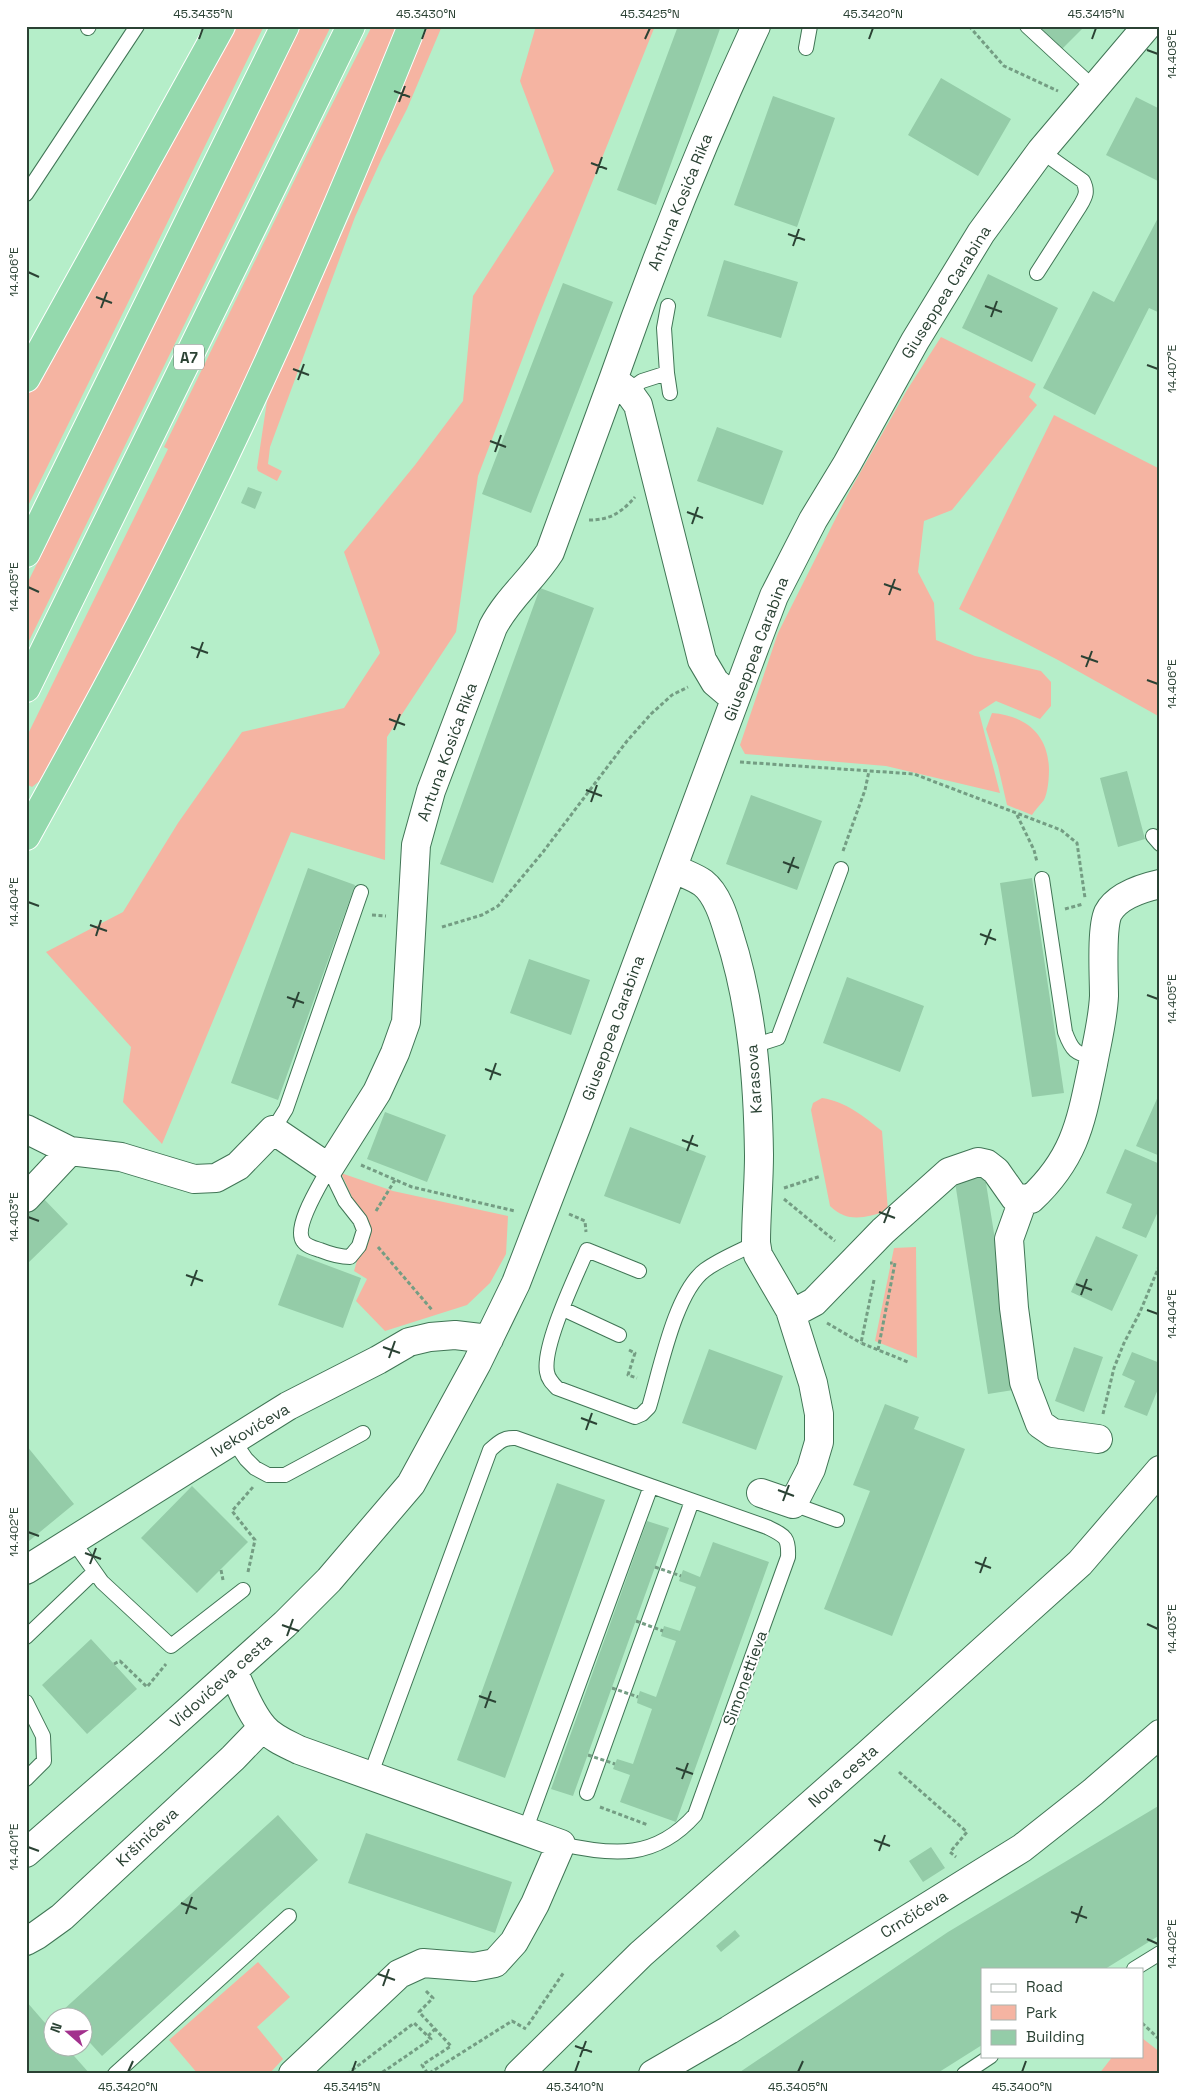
<svg xmlns="http://www.w3.org/2000/svg" width="1186" height="2100" viewBox="0 0 1186 2100" font-family="'Space Grotesk',sans-serif">
<style>
.green{fill:#f5b4a2}
.building{fill:#94cca8}
.lines{fill:none;stroke-linecap:round;stroke-linejoin:round}
.lane-casing{stroke:#407555;stroke-width:16}
.street-casing{stroke:#407555;stroke-width:30}
.secondary-casing{stroke:#407555;stroke-width:30}
.highway-casing{stroke:#fff;stroke-width:30}
.path{stroke:#749d83;stroke-width:3;stroke-dasharray:4 2.5;stroke-linecap:butt}
.lane{stroke:#fff;stroke-width:14}
.street{stroke:#fff;stroke-width:28}
.secondary{stroke:#fff;stroke-width:28}
.highway{stroke:#94d9ad;stroke-width:28}
.path-bridge{stroke:#749d83;stroke-width:3;stroke-dasharray:4 2.5;stroke-linecap:butt}
.ticks{fill:none;stroke:#2b4234;stroke-width:2}
.labels{text-anchor:middle;dominant-baseline:central;stroke-width:4;stroke-linejoin:round;paint-order:stroke}
.shield{fill:#fff;stroke:#6b7b71;stroke-width:1}
.shield-label{font-size:15px;font-weight:bold;fill:#2b4234}
.street-label{font-size:16px;fill:#2b4234;stroke:#fff}
.neatline{fill:none;stroke:#2b4234;stroke-width:2}
.ticks-label{font-size:12px;text-anchor:middle;fill:#2b4234}
</style>
<rect width="100%" height="100%" fill="#b5eec9"/>
<path class="green" d="M 231,26 L 264,26 L 26,510 L 26,398 Z
M 301,26 L 331,26 L 26,647 L 26,586 Z
M 372,26 L 399,26 L 282,308 L 172,537 L 47,775 L 32,787 L 28,785 L 26,787 L 26,738 L 168,449 L 164,447 L 319,130 Z
M 426,26 L 442,26 L 407,109 L 382,158 L 355,217 L 270,447 L 268,464 L 282,471 L 277,481 L 258,471 L 257,468 L 267,401 L 352,211 Z
M 536,26 L 655,26 L 539,315 L 478,476 L 456,632 L 387,737 L 385,860 L 291,832 L 162,1144 L 123,1102 L 131,1047 L 46,952 L 123,912 L 178,823 L 242,732 L 344,708 L 380,653 L 344,552 L 415,465 L 463,401 L 473,296 L 554,171 L 520,81 Z
M 941,337 L 1036,384 L 1029,397 L 1037,405 L 952,510 L 924,521 L 918,572 L 934,603 L 936,640 L 975,656 L 1041,671 L 1051,682 L 1051,706 L 1040,719 L 996,701 L 979,712 L 1000,793 L 886,766 L 745,754 L 740,745 L 778,633 L 848,494 L 907,390 Z
M 1054,415 L 1160,469 L 1160,717 L 1058,660 L 959,609 Z
M 992,713 C 1026,716 1048,734 1049,769 C 1049,778 1048,792 1044,800 C 1040,805 1035,810 1032,815 L 1007,805 L 998,766 L 986,729 Z
M 822,1098 C 847,1102 863,1116 882,1131 L 888,1211 C 865,1217 849,1224 830,1206 L 811,1110 L 813,1103 Z
M 341,1173 L 393,1191 L 508,1216 L 506,1254 L 490,1283 L 467,1305 L 385,1331 L 356,1301 L 367,1279 L 354,1271 L 364,1236 L 351,1195 Z
M 916,1247 L 917,1358 L 875,1341 L 894,1248 Z
M 258,1962 L 290,1997 L 257,2027 L 283,2059 L 269,2074 L 198,2074 L 169,2040 Z
M 1142,2038 L 1160,2052 L 1160,2067 L 1154,2074 L 1099,2074 L 1113,2056 L 1142,2056 Z"/>
<path class="building" d="M 678,26 L 721,26 L 656,205 L 617,190 Z
M 1038,26 L 1085,26 L 1061,50 Z
M 941,78 L 1011,119 L 978,176 L 908,135 Z
M 773,96 L 835,118 L 797,227 L 734,205 Z
M 1136,97 L 1160,109 L 1160,182 L 1106,155 Z
M 1160,214 L 1160,313 L 1149,308 L 1095,415 L 1043,388 L 1093,291 L 1114,302 Z
M 724,260 L 798,282 L 781,338 L 707,316 Z
M 988,274 L 1058,308 L 1032,362 L 962,328 Z
M 563,283 L 613,302 L 531,513 L 482,494 Z
M 717,427 L 783,451 L 763,505 L 697,481 Z
M 248,487 L 262,492 L 255,509 L 241,503 Z
M 540,588 L 594,608 L 493,883 L 440,864 Z
M 1127,771 L 1145,839 L 1118,847 L 1100,778 Z
M 751,795 L 822,821 L 797,890 L 726,864 Z
M 308,868 L 355,885 L 278,1100 L 231,1083 Z
M 1032,878 L 1064,1093 L 1032,1097 L 1000,883 Z
M 529,959 L 590,980 L 571,1035 L 510,1013 Z
M 847,977 L 924,1006 L 900,1072 L 823,1043 Z
M 1160,1092 L 1160,1156 L 1136,1146 Z
M 385,1112 L 446,1135 L 427,1182 L 367,1159 Z
M 630,1127 L 706,1156 L 680,1224 L 604,1196 Z
M 1125,1149 L 1160,1164 L 1160,1207 L 1146,1238 L 1122,1228 L 1132,1204 L 1106,1193 Z
M 985,1177 L 1019,1389 L 988,1394 L 955,1182 Z
M 40,1195 L 68,1224 L 26,1265 L 26,1209 Z
M 1096,1236 L 1138,1255 L 1112,1311 L 1071,1292 Z
M 297,1254 L 361,1278 L 343,1328 L 278,1305 Z
M 1074,1347 L 1103,1357 L 1084,1412 L 1055,1401 Z
M 709,1349 L 783,1376 L 756,1450 L 682,1423 Z
M 1132,1352 L 1160,1363 L 1160,1384 L 1147,1416 L 1124,1407 L 1135,1381 L 1122,1375 Z
M 885,1404 L 919,1417 L 914,1429 L 965,1449 L 892,1636 L 824,1609 L 870,1491 L 853,1485 Z
M 26,1445 L 74,1504 L 29,1541 L 26,1538 Z
M 557,1483 L 605,1500 L 505,1778 L 457,1760 Z
M 192,1486 L 248,1542 L 197,1593 L 141,1538 Z
M 647,1521 L 669,1528 L 573,1796 L 551,1789 Z
M 713,1542 L 769,1562 L 676,1822 L 620,1802 L 630,1775 L 613,1769 L 617,1759 L 633,1764 L 652,1709 L 637,1703 L 638,1697 L 640,1691 L 656,1697 L 676,1641 L 661,1636 L 664,1626 L 680,1631 L 696,1587 L 679,1581 L 683,1570 L 700,1577 Z
M 91,1639 L 137,1689 L 87,1734 L 42,1685 Z
M 1160,1805 L 1160,1935 L 1105,1969 L 982,1969 L 982,2045 L 936,2074 L 737,2074 L 948,1932 Z
M 278,1815 L 318,1860 L 102,2056 L 82,2034 L 82,2018 L 67,2018 L 62,2011 Z
M 366,1833 L 512,1882 L 495,1933 L 348,1883 Z
M 931,1847 L 945,1868 L 923,1882 L 909,1861 Z
M 735,1930 L 740,1936 L 721,1952 L 716,1946 Z
M 26,2001 L 52,2031 L 52,2048 L 67,2048 L 90,2074 L 26,2074 Z"/>
<g class="lines">
<defs>
<path id="lane" d="M 1027,26 L 1094,88
M 88,28 L 89,26
M 806,48 L 810,26
M 26,194 L 137,26
M 1037,273 L 1080,206 C 1086,196 1088,191 1083,181 L 1041,151
M 667,373 L 670,393
M 628,391 L 642,381 L 667,373 L 664,328 L 668,306
M 1153,836 L 1160,844
M 1042,879 L 1065,1032 C 1072,1051 1075,1053 1094,1058
M 753,1046 L 778,1038 L 841,869
M 273,1130 L 286,1109 L 361,892
M 329,1168 L 345,1201 L 360,1220 L 364,1230 L 359,1246 L 350,1257 C 339,1257 330,1254 320,1250 C 314,1248 306,1246 303,1241 C 293,1226 322,1182 329,1168 Z
M 639,1271 L 587,1250 C 576,1276 542,1346 547,1372 C 548,1379 552,1383 557,1388 L 635,1417 L 642,1414 L 649,1407 C 660,1371 675,1292 705,1270 C 720,1259 740,1251 756,1243
M 563,1309 L 619,1335
M 233,1440 L 246,1459 L 255,1468 L 268,1475 L 285,1475 L 363,1433
M 793,1504 L 837,1520
M 73,1541 L 102,1582 L 171,1646 L 243,1590
M 26,1637 L 94,1572
M 26,1702 L 43,1736 L 44,1761 L 26,1779
M 370,1776 L 490,1450 C 499,1442 504,1437 516,1438 L 651,1486 L 525,1831
M 587,1793 L 692,1501
M 561,1844 C 614,1856 656,1859 695,1815 L 788,1557 C 789,1537 785,1536 767,1527 L 651,1486
M 1134,1969 L 1160,1953
M 115,2074 L 289,1916
M 964,2074 L 991,2056"/>
<path id="street" d="M 735,699 L 715,682 L 702,660 L 638,405 L 628,391 L 613,380 C 655,260 702,142 756,26
M 673,868 C 682,873 695,877 703,883 C 717,894 724,917 729,934 C 752,1005 758,1081 759,1155 C 759,1184 756,1214 756,1243 L 758,1255 L 790,1310 L 813,1383 L 819,1414 L 819,1442 L 811,1469 L 793,1504 L 761,1493
M 26,1129 L 70,1151 L 121,1157 L 194,1179 L 216,1178 L 238,1166 L 273,1130 L 329,1168 L 377,1092 L 395,1053 L 406,1022 L 416,845 L 431,791 L 493,627 C 508,598 533,579 550,552 L 613,380
M 26,1198 L 70,1151
M 1023,1200 L 1009,1239 L 1014,1308 L 1024,1382 L 1040,1424 L 1053,1433 L 1098,1439
M 790,1310 L 799,1310 L 814,1302 L 883,1231 L 949,1172 L 978,1162 L 987,1164 L 996,1171 L 1015,1198 L 1031,1199 C 1076,1157 1081,1121 1093,1064 C 1097,1042 1103,1019 1104,996 C 1104,977 1101,929 1108,913 C 1117,896 1142,888 1160,884
M 26,1570 L 288,1406 L 378,1360 L 409,1342 L 430,1337 L 455,1335 L 489,1339
M 233,1671 C 242,1689 249,1711 263,1727 C 272,1738 287,1744 299,1750 L 561,1844 L 535,1904 L 514,1942 L 495,1963 L 474,1967 L 423,1963 L 399,1974 L 293,2074
M 26,1853 L 149,1746 L 285,1624 L 329,1580 L 411,1484 L 477,1363 L 516,1283 L 578,1122 L 755,646 L 774,596 L 813,520 L 847,464 L 915,341 L 981,233 L 1041,151 L 1147,26
M 26,1941 L 37,1935 L 62,1917 L 233,1758 L 263,1727
M 653,2074 L 729,2030 L 1022,1848 L 1093,1792 L 1160,1734"/>
<path id="secondary" d="M 519,2074 L 641,1954 L 868,1754 L 1080,1563 L 1160,1470"/>
<path id="highway" d="M 26,378 L 221,26
M 26,553 L 285,26
M 26,688 L 351,26
M 26,836 C 79,740 132,644 181,545 C 266,376 341,202 412,26"/>
</defs>
<use href="#lane" class="lane-casing"/>
<use href="#street" class="street-casing"/>
<use href="#secondary" class="secondary-casing"/>
<use href="#highway" class="highway-casing"/>
<path class="path" d="M 969,26 L 1004,66 L 1058,91
M 589,520 C 610,520 621,513 635,497
M 740,762 L 914,774 L 1061,830 L 1077,843 L 1085,898
M 1017,815 L 1034,850 L 1037,862
M 843,851 L 865,790 L 869,771
M 1065,909 L 1083,904
M 372,915 L 386,916
M 442,927 L 482,915 L 498,906 L 543,852 L 627,741 L 651,714 L 672,695 L 688,687
M 361,1165 L 412,1187 L 515,1211
M 784,1188 L 821,1176
M 784,1199 L 835,1241
M 376,1211 L 395,1180
M 569,1214 L 585,1221 L 586,1232
M 378,1247 L 433,1311
M 874,1280 L 861,1343 L 908,1362
M 827,1323 L 861,1343
M 629,1350 L 635,1353 L 628,1375 L 637,1378
M 878,1350 L 895,1263 L 890,1263
M 1103,1414 L 1114,1368 L 1124,1343 L 1140,1312 L 1160,1264
M 221,1570 L 223,1580
M 248,1572 L 255,1540 L 232,1511 L 253,1487
M 114,1664 L 120,1661 L 147,1687 L 166,1664
M 899,1772 L 967,1832 L 950,1852 L 956,1857
M 600,1807 L 648,1825
M 426,1991 L 433,1998 L 419,2012 L 451,2046 L 422,2065 L 428,2074 L 512,2021 L 526,2029
M 1142,2023 L 1160,2040
M 528,2025 L 564,1972
M 428,2036 L 435,2029
M 347,2074 L 414,2023 L 431,2039 L 380,2074"/>
<use href="#lane" class="lane"/>
<use href="#street" class="street"/>
<use href="#secondary" class="secondary"/>
<use href="#highway" class="highway"/>
<path class="path-bridge" d="M 655,1567 L 681,1576
M 636,1621 L 663,1631
M 612,1688 L 638,1697
M 588,1755 L 615,1764"/>
</g>
<path class="ticks" d="M 199,39 L 203,28M 422,39 L 426,28M 645,39 L 650,28M 869,39 L 873,28M 1092,39 L 1096,28M 1147,50 L 1158,54M 394,91 L 410,97M 399,102 L 405,86M 591,163 L 607,169M 596,174 L 602,157M 788,234 L 805,240M 793,246 L 799,229M 28,272 L 39,277M 96,297 L 112,303M 985,306 L 1002,312M 101,308 L 107,292M 991,317 L 997,301M 1147,365 L 1158,369M 293,369 L 309,375M 298,380 L 304,364M 490,441 L 506,447M 495,452 L 501,435M 687,512 L 703,518M 692,524 L 698,507M 884,584 L 901,590M 28,587 L 39,592M 889,595 L 895,579M 191,647 L 208,653M 1081,656 L 1098,662M 197,658 L 203,642M 1086,667 L 1092,651M 1147,680 L 1158,684M 389,719 L 405,725M 394,730 L 400,714M 586,790 L 602,796M 591,802 L 597,785M 783,862 L 799,868M 788,873 L 794,857M 28,902 L 39,906M 90,925 L 107,931M 980,934 L 996,940M 96,936 L 101,920M 985,945 L 991,929M 1147,995 L 1158,999M 287,997 L 304,1003M 293,1008 L 299,992M 485,1069 L 501,1075M 490,1080 L 496,1063M 682,1140 L 698,1146M 687,1151 L 693,1135M 879,1212 L 895,1218M 28,1217 L 39,1221M 884,1223 L 890,1207M 186,1275 L 203,1281M 1076,1284 L 1092,1290M 191,1286 L 197,1270M 1081,1295 L 1087,1279M 1147,1310 L 1158,1314M 383,1347 L 400,1353M 389,1358 L 395,1341M 581,1418 L 597,1424M 586,1430 L 592,1413M 778,1490 L 794,1496M 783,1501 L 789,1485M 28,1532 L 39,1536M 85,1553 L 101,1559M 975,1562 L 991,1568M 90,1564 L 96,1548M 980,1573 L 986,1557M 1147,1624 L 1158,1629M 282,1625 L 299,1631M 287,1636 L 293,1619M 479,1696 L 496,1702M 485,1708 L 491,1691M 676,1768 L 693,1774M 682,1779 L 688,1763M 874,1840 L 890,1846M 28,1847 L 39,1851M 879,1851 L 885,1835M 181,1903 L 197,1909M 1071,1912 L 1087,1918M 186,1914 L 192,1897M 1076,1923 L 1082,1906M 1147,1939 L 1158,1944M 378,1974 L 395,1980M 383,1986 L 389,1969M 575,2046 L 592,2052M 580,2057 L 586,2041M 128,2072 L 133,2061M 352,2072 L 356,2061M 575,2072 L 579,2061M 798,2072 L 803,2061M 1022,2072 L 1026,2061"/>
<g class="labels">
<rect class="shield" x="174" y="344.5" width="30" height="25" rx="4"/>
<g class="shield-label">
<text x="189" y="357">A7</text>
</g>
<g class="street-label">
<text transform="translate(680 202) rotate(-68)">Antuna Kosića Rika</text>
<text transform="translate(946 292) rotate(-58)">Giuseppea Carabina</text>
<text transform="translate(756 649) rotate(-69)">Giuseppea Carabina</text>
<text transform="translate(447 752) rotate(-70)">Antuna Kosića Rika</text>
<text transform="translate(613 1028) rotate(-70)">Giuseppea Carabina</text>
<text transform="translate(754 1079) rotate(-94)">Karasova</text>
<text transform="translate(250 1430) rotate(-31)">Ivekovićeva</text>
<text transform="translate(745 1678) rotate(-70)">Simonettieva</text>
<text transform="translate(221 1681) rotate(-42)">Vidovićeva cesta</text>
<text transform="translate(843 1776) rotate(-41)">Nova cesta</text>
<text transform="translate(147 1837) rotate(-43)">Kršinićeva</text>
<text transform="translate(914 1914) rotate(-32)">Crnčićeva</text>
</g>
</g>
<rect width="1186" height="2100" fill="none" stroke="#ffffff" stroke-width="55"/>
<rect x="981" y="1968" width="162" height="90" fill="#ffffff" stroke="#aab3ae"/>
<rect x="991" y="1984" width="25" height="8" fill="#ffffff" stroke="#aab3ae"/>
<text x="1026" y="1992" font-size="15" fill="#2b4234">Road</text>
<rect x="991" y="2005" width="25" height="15" fill="#f5b4a2" stroke="#aab3ae"/>
<text x="1026" y="2018" font-size="15" fill="#2b4234">Park</text>
<rect x="991" y="2030" width="25" height="15" fill="#94cca8" stroke="#aab3ae"/>
<text x="1026" y="2042" font-size="15" fill="#2b4234">Building</text>
<g transform="translate(68 2032) rotate(290)"><circle r="24" fill="#ffffff" stroke="#aab3ae"/>
<path d="M0-4L9 19L0 12L-9 19Z" fill="#a2318d"/>
<text y="-8" font-size="14" font-weight="bold" text-anchor="middle" fill="#2b4234">N</text>
</g>
<rect x="28" y="28" width="1130" height="2044" class="neatline"/>
<g class="ticks-label">
<text x="203" y="18">45.3435°N</text>
<text x="426" y="18">45.3430°N</text>
<text x="650" y="18">45.3425°N</text>
<text x="873" y="18">45.3420°N</text>
<text x="1096" y="18">45.3415°N</text>
<text transform="translate(1172 54) rotate(-90)" y="4">14.408°E</text>
<text transform="translate(14 272) rotate(-90)" y="4">14.406°E</text>
<text transform="translate(1172 369) rotate(-90)" y="4">14.407°E</text>
<text transform="translate(14 587) rotate(-90)" y="4">14.405°E</text>
<text transform="translate(1172 684) rotate(-90)" y="4">14.406°E</text>
<text transform="translate(14 902) rotate(-90)" y="4">14.404°E</text>
<text transform="translate(1172 999) rotate(-90)" y="4">14.405°E</text>
<text transform="translate(14 1217) rotate(-90)" y="4">14.403°E</text>
<text transform="translate(1172 1314) rotate(-90)" y="4">14.404°E</text>
<text transform="translate(14 1532) rotate(-90)" y="4">14.402°E</text>
<text transform="translate(1172 1629) rotate(-90)" y="4">14.403°E</text>
<text transform="translate(14 1847) rotate(-90)" y="4">14.401°E</text>
<text transform="translate(1172 1944) rotate(-90)" y="4">14.402°E</text>
<text x="128" y="2091">45.3420°N</text>
<text x="352" y="2091">45.3415°N</text>
<text x="575" y="2091">45.3410°N</text>
<text x="798" y="2091">45.3405°N</text>
<text x="1022" y="2091">45.3400°N</text>
</g>
</svg>
